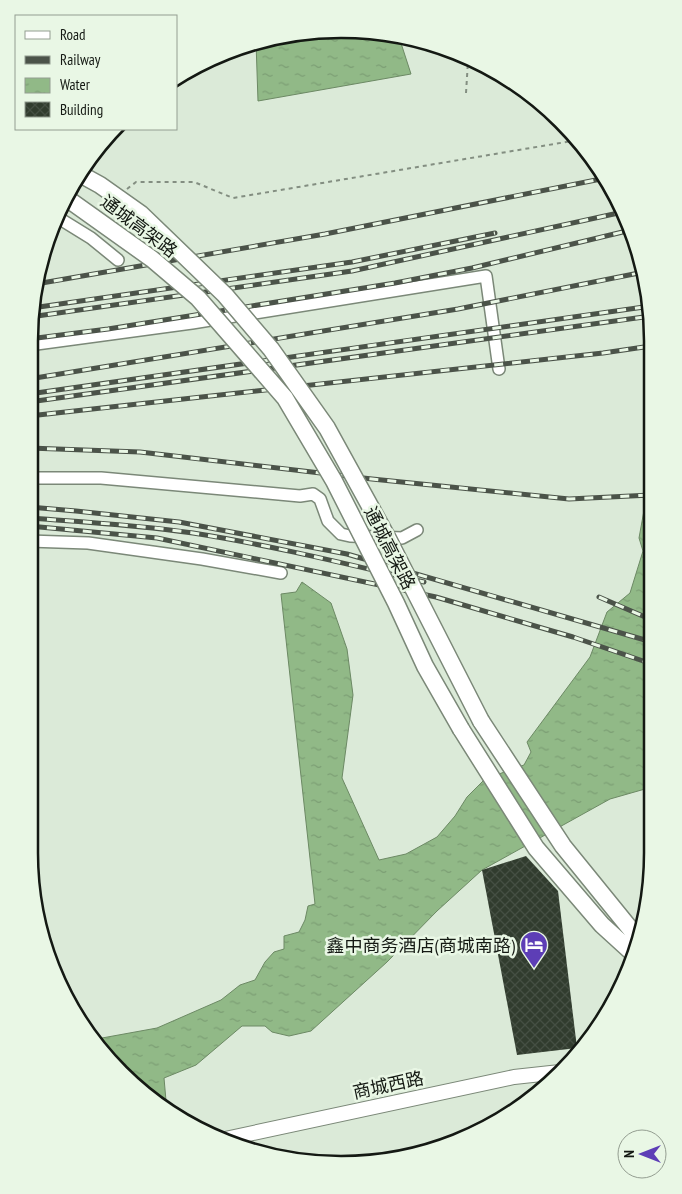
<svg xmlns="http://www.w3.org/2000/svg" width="682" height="1194" viewBox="0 0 682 1194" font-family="'PT Sans Narrow','Noto Sans SC',sans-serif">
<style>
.water{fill:url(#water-ripples);stroke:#6c8964}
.building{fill:url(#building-cross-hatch)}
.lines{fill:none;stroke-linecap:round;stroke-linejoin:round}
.minor-casing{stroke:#7b8878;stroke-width:14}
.major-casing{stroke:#7b8878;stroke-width:16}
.highway-casing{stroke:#7b8878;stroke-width:19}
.path{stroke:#838e81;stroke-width:2;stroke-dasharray:4 4;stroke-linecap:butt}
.minor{stroke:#fff;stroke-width:11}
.major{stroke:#fff;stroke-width:14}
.highway{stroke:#fff;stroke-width:16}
.rail-casing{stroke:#4b5349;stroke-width:5}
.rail{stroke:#e9f7e5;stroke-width:3;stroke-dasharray:9;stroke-linecap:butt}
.highway-bridge-casing{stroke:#7b8878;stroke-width:19;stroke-linecap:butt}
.highway-bridge{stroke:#fff;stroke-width:16}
.labels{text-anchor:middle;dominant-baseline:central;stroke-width:5;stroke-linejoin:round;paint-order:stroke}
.street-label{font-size:18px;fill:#141913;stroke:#e9f7e5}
.poi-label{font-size:18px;fill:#141913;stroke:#e9f7e5;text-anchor:end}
.rim{fill:none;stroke:#141913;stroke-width:2.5}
</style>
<defs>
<pattern id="water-ripples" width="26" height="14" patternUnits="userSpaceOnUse" patternTransform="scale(1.25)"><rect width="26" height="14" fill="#91b987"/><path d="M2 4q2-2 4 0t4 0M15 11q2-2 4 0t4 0" fill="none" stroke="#7c9e74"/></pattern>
<pattern id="building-cross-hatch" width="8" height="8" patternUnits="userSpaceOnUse" patternTransform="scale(1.25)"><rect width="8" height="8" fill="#313c2e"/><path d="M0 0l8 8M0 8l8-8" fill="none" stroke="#454f43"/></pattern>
</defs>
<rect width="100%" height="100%" fill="#dbead8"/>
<path class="water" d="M 382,31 L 399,37 L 411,74 L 258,101 L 256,42 L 260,39 Z
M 651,472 L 652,787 L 610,799 L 482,870 L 437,911 L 387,962 L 311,1031 L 289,1036 L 272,1032 L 265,1026 L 242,1026 L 196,1065 L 164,1078 L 167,1112 L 91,1040 L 157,1028 L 221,1000 L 240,985 L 255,980 L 265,962 L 274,952 L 284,949 L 284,936 L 299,932 L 305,920 L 308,906 L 315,904 L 281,594 L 296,592 L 302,582 L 331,603 L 347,649 L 353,695 L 342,778 L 379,860 L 406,854 L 437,837 L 455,816 L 467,797 L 485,779 L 524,765 L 531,752 L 527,742 L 590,657 L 607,612 L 630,593 L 643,551 L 639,538 Z"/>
<path class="building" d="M 526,856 L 558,891 L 577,1048 L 517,1055 L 482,870 Z"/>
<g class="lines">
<defs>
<path id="minor" d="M 57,217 L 91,238 L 118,260
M 29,345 L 192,323 L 486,276 L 499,369
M 29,478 L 101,478 L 300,496 L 313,494 L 320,499 L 328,521 L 341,534 L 350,536 L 402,538 L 417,530
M 29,541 L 88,543 L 202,559 L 281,573"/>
<path id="major" d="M 225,1139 L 514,1077 L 560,1072"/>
<path id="highway" d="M 481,721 L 563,846 L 632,931 L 640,938
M 461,729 L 536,848 L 602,925 L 636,956"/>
</defs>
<use href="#minor" class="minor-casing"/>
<use href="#major" class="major-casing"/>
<use href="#highway" class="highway-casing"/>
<path class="path" d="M 466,93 L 468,61
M 127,189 L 136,182 L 194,182 L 233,198 L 578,140"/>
<use href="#minor" class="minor"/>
<use href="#major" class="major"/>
<use href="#highway" class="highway"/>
<defs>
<path id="rail" d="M 36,284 L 325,234 L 606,178
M 32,308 L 352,262 L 495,233
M 30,317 L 352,271 L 623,212
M 29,339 L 108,329 L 395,283 L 472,268 L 631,230
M 29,379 L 458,309 L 644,272
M 29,394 L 651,306
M 29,402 L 651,316
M 29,416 L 603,353 L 651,346
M 29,448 L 140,452 L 372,479 L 569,499 L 651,495
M 29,507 L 76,511 L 179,522 L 347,554 L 652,642
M 29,518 C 84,522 139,525 193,533 C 270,545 347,564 424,582
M 29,526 L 157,538 L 436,597 L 573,637 L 652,664
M 599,597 L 652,620"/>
</defs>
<use href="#rail" class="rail-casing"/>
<use href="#rail" class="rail"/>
<defs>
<path id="highway-bridge" d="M 80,174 L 100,185 L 141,214 L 225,295 L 271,349 L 327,428 L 387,537 L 481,721
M 65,197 L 152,259 L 198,298 L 285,398 L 334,481 L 396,603 L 425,666 L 461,729"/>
</defs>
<use href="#highway-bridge" class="highway-bridge-casing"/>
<use href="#highway-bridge" class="highway-bridge"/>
</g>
<defs>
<symbol id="hotel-pin" viewBox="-11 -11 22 30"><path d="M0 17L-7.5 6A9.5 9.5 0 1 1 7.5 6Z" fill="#5d3eb6" stroke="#e9f7e5"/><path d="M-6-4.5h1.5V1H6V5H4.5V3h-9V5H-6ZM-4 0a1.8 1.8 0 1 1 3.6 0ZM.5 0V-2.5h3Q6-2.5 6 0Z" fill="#fff"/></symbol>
</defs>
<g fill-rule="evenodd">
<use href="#hotel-pin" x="518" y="929" width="32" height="43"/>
</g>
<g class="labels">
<g class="street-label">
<text transform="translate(139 226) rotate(37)">通城高架路</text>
<text transform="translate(390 548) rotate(63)">通城高架路</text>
<text transform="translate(388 1085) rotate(-12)">商城西路</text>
</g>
<g class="poi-label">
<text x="515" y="945">鑫中商务酒店(商城南路)</text>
</g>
</g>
<path d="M0 0H682V1194H0ZM341 38H341A303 303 0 0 1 644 341V853A303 303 0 0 1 341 1156H341A303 303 0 0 1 38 853V341A303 303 0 0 1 341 38Z" fill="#e9f7e5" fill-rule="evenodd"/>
<path class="rim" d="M341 38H341A303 303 0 0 1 644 341V853A303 303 0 0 1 341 1156H341A303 303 0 0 1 38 853V341A303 303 0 0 1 341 38Z"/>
<rect x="15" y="15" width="162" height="115" fill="#e9f7e5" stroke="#949e91"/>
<rect x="25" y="31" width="25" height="8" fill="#ffffff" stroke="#949e91"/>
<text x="60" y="40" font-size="15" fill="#141913">Road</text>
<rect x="25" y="56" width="25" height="8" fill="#4b5349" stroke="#949e91"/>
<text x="60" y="65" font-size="15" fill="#141913">Railway</text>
<rect x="25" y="78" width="25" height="15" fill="url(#water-ripples)" stroke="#949e91"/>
<text x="60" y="90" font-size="15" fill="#141913">Water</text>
<rect x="25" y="102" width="25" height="15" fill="url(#building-cross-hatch)" stroke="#949e91"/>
<text x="60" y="115" font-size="15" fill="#141913">Building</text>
<g transform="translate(642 1154) rotate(270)"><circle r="24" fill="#e9f7e5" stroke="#949e91"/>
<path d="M0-4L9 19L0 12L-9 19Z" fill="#5d3eb6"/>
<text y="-8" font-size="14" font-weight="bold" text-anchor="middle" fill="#141913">N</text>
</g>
</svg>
